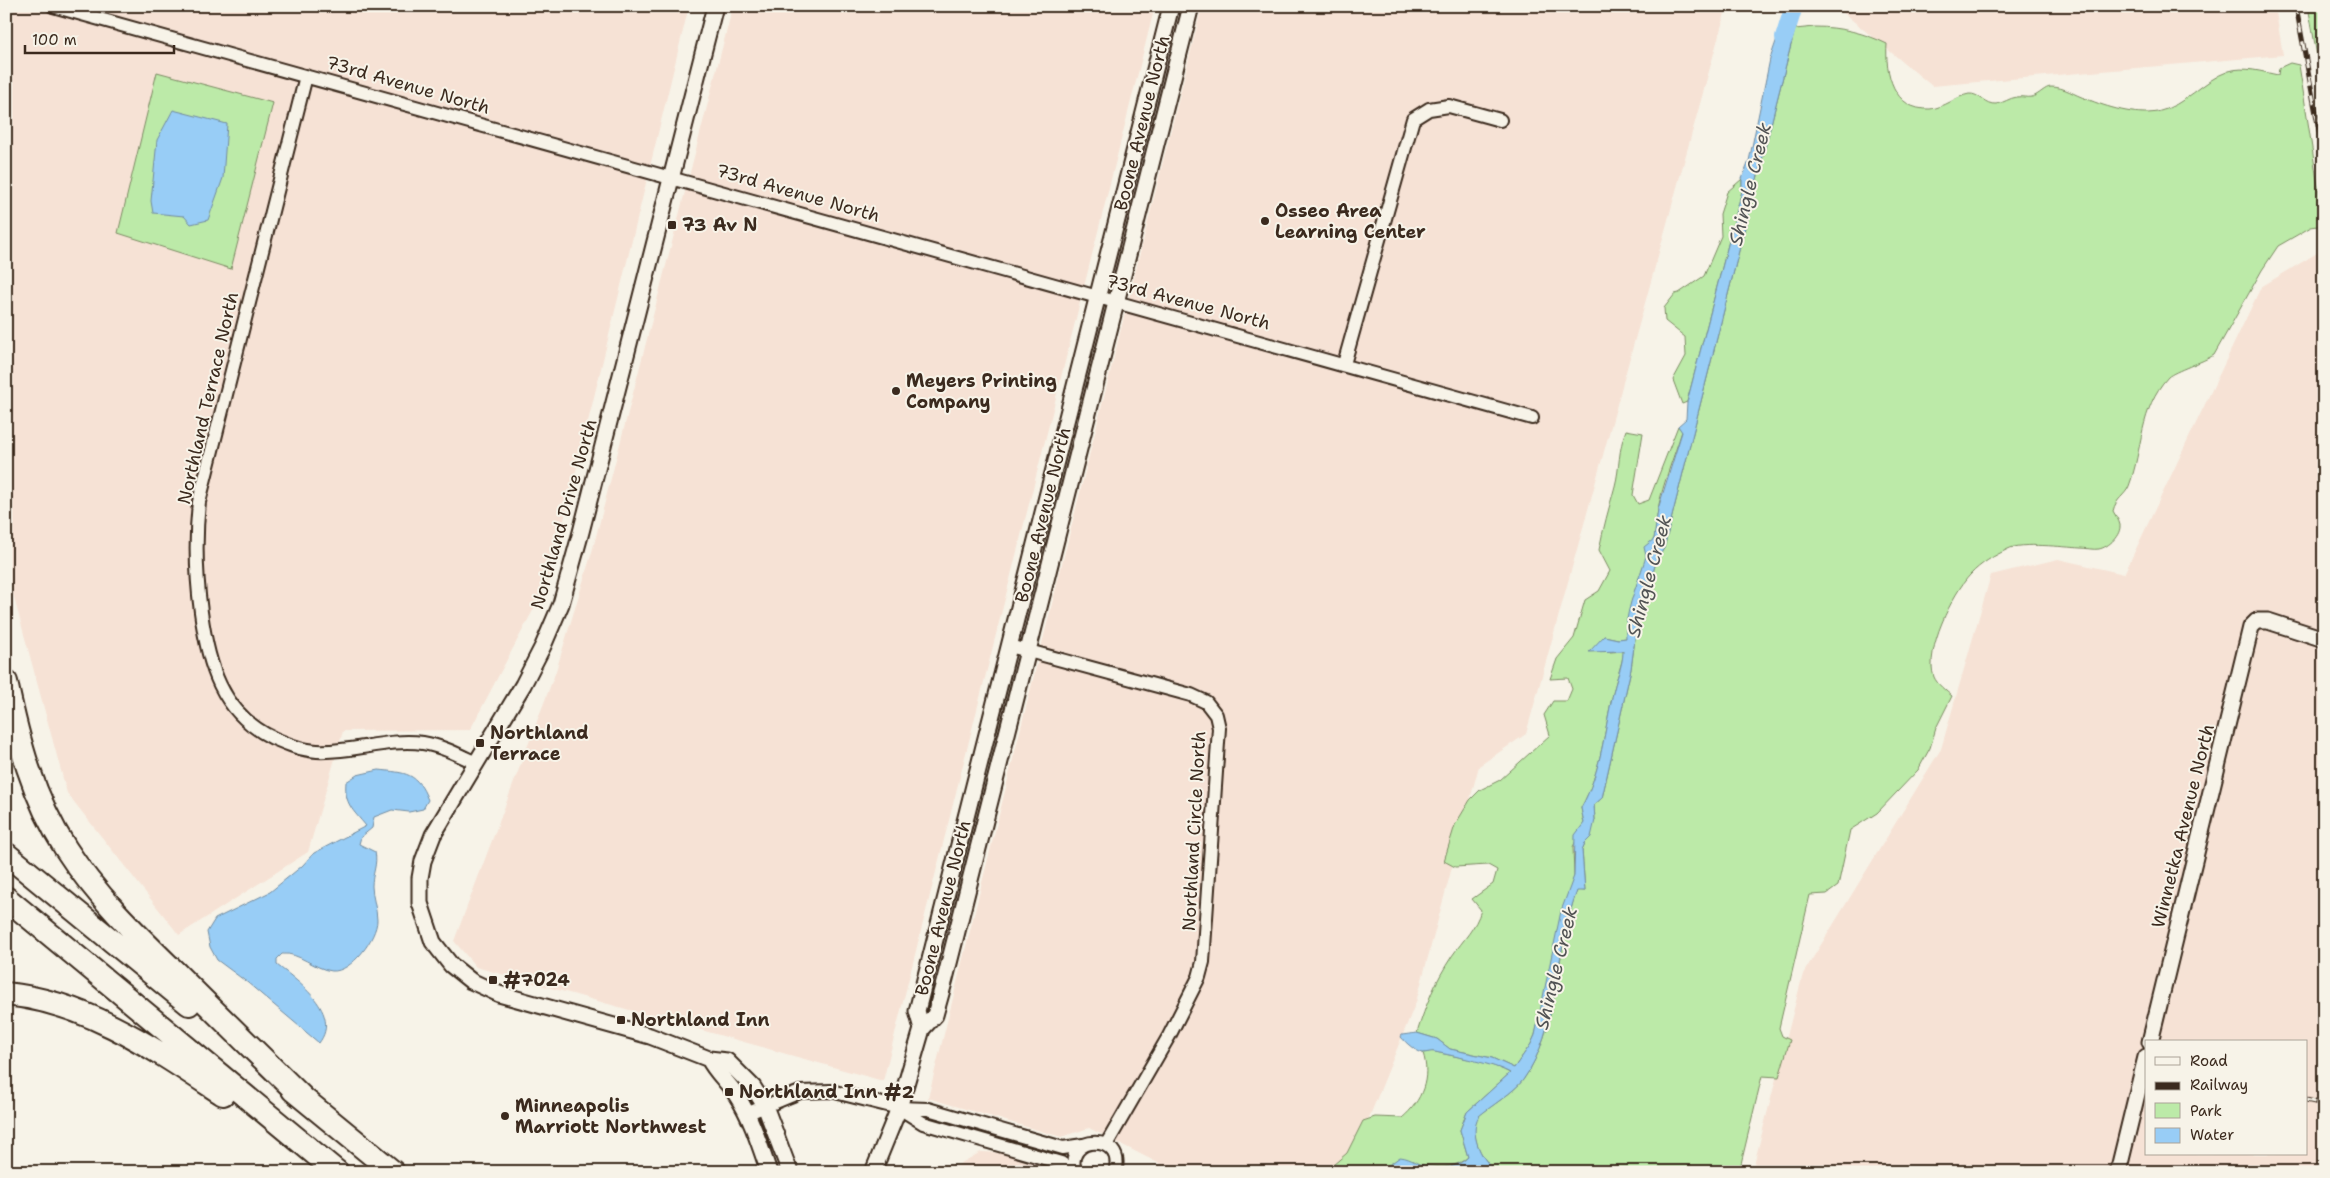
<svg xmlns="http://www.w3.org/2000/svg" width="2330" height="1178" viewBox="0 0 2330 1178" font-family="'Shantell Sans',sans-serif">
<style>
.built{fill:#f6e2d5;fill-rule:evenodd}
.green{fill:#bceaa8;stroke:#7c8a63}
.water{fill:#98cdf6;stroke:#738ca0}
.lines{fill:none;stroke-linecap:round;stroke-linejoin:round}
.stream{stroke:#738ca0;stroke-width:3}
.river{stroke:#98cdf6;stroke-width:18}
.minor-casing{stroke:#3b2a1e;stroke-width:16}
.tertiary-casing{stroke:#3b2a1e;stroke-width:19}
.motorway-casing{stroke:#3b2a1e;stroke-width:26}
.minor{stroke:#f7f3e8;stroke-width:12}
.tertiary{stroke:#f7f3e8;stroke-width:15}
.motorway{stroke:#f7f3e8;stroke-width:22}
.rail-casing{stroke:#3b2a1e;stroke-width:5}
.rail{stroke:#f7f3e8;stroke-width:3;stroke-dasharray:9;stroke-linecap:butt}
.poi-dot{fill:#3b2a1e;stroke:#f7f3e8;stroke-width:2}
.labels{text-anchor:middle;dominant-baseline:central;stroke-width:4;stroke-linejoin:round;paint-order:stroke}
.street-label{font-size:18px;fill:#3b2a1e;stroke:#f7f3e8}
.poi-label{font-size:18px;font-weight:bold;fill:#3b2a1e;stroke:#f7f3e8;text-anchor:start}
.water-label{font-size:19px;font-style:italic;fill:#525354;stroke:#f7f3e8}
</style>
<rect width="100%" height="100%" fill="#f7f3e8"/>
<filter id="ink" filterUnits="userSpaceOnUse"><feTurbulence type="fractalNoise" baseFrequency=".02" numOctaves="2"/><feDisplacementMap in="SourceGraphic" scale="10" xChannelSelector="R" yChannelSelector="G"/><feConvolveMatrix kernelMatrix="1 2 1 2 8 2 1 2 1" color-interpolation-filters="sRGB"/></filter>
<g filter="url(#ink)">
<path class="built" d="M 6,6 L 689,6 L 550,578 L 470,730 L 343,731 L 308,852 L 179,935 L 67,793 L 6,568 Z
M 733,6 L 1155,6 L 883,1081 L 476,967 L 454,941 L 556,671 L 592,552 Z
M 1202,6 L 1727,6 L 1526,734 L 1479,766 L 1416,1002 L 1356,1150 L 1328,1172 L 1176,1172 L 1089,1128 L 1061,1137 L 928,1098 Z
M 1835,6 L 2275,6 L 2283,55 L 1932,86 Z
M 2322,250 L 2324,1172 L 1752,1172 L 1803,974 L 1941,749 L 1991,575 L 2058,559 L 2124,574 L 2261,287 ZM 2146,1042 L 2306,1042 L 2306,1154 L 2146,1154 Z
M 981,1152 L 1006,1153 L 1055,1166 L 1065,1172 L 945,1172 Z"/>
<path class="green" d="M 2308,6 L 2324,6 L 2324,94 Z
M 1815,27 C 1840,27 1865,33 1887,44 C 1885,72 1893,111 1930,109 C 1944,108 1957,96 1969,94 C 1979,93 1985,105 1996,104 C 2004,103 2009,98 2017,97 C 2022,96 2027,98 2032,97 C 2039,95 2045,87 2051,87 C 2065,87 2074,95 2087,99 C 2106,107 2136,116 2157,112 C 2185,106 2203,80 2229,71 C 2244,66 2263,72 2278,75 L 2279,68 L 2290,63 L 2299,65 L 2324,225 L 2311,227 L 2278,246 L 2262,270 L 2214,355 C 2203,362 2175,371 2168,377 C 2139,409 2143,449 2129,486 C 2125,496 2116,498 2113,511 C 2115,515 2119,520 2120,525 C 2121,535 2109,547 2099,549 C 2093,550 2086,548 2080,548 C 2064,547 2021,542 2008,549 C 1994,556 1981,563 1970,575 C 1953,593 1924,651 1934,677 C 1937,684 1946,691 1952,696 L 1936,728 L 1930,748 L 1918,770 L 1877,813 L 1850,830 L 1838,886 L 1827,894 L 1810,895 L 1779,1028 L 1782,1036 L 1790,1040 L 1779,1077 L 1762,1076 L 1739,1172 L 1499,1172 C 1482,1164 1468,1133 1478,1116 C 1491,1106 1514,1092 1523,1080 C 1560,1029 1555,949 1577,890 L 1585,891 L 1582,850 L 1595,820 L 1594,805 L 1602,798 L 1631,669 L 1636,631 L 1656,562 L 1664,548 L 1795,29 Z
M 157,72 L 273,103 L 231,269 L 118,233 Z
M 1742,179 L 1742,191 L 1687,402 L 1682,404 L 1673,380 L 1686,356 L 1685,337 L 1665,321 L 1664,308 L 1675,294 L 1679,293 L 1704,276 L 1721,236 L 1720,214 L 1727,192 Z
M 1678,426 L 1682,431 C 1674,457 1663,483 1658,509 C 1656,519 1657,529 1654,539 C 1644,565 1624,611 1627,638 L 1618,639 L 1604,636 L 1610,652 L 1624,651 C 1622,665 1617,676 1614,689 C 1604,730 1602,770 1581,808 L 1584,823 L 1573,847 L 1574,876 L 1535,1035 L 1531,1044 L 1514,1068 L 1492,1058 L 1450,1049 L 1437,1039 L 1417,1033 C 1426,1004 1435,982 1452,956 C 1463,940 1476,928 1481,910 L 1472,899 L 1493,884 L 1497,870 L 1488,865 L 1455,867 L 1444,861 L 1455,825 L 1470,800 L 1480,790 L 1500,780 L 1550,735 L 1544,715 L 1553,701 L 1567,701 L 1572,689 L 1568,678 L 1550,679 L 1557,659 L 1574,638 L 1585,600 L 1599,591 L 1610,571 L 1599,550 C 1603,529 1609,508 1615,486 C 1620,467 1618,450 1626,430 L 1643,433 L 1633,495 L 1638,504 L 1649,500 Z
M 1432,1051 C 1458,1058 1487,1060 1510,1073 L 1467,1112 L 1460,1130 L 1468,1157 C 1445,1178 1416,1157 1389,1165 C 1384,1166 1381,1170 1375,1172 L 1325,1172 L 1347,1153 L 1363,1121 L 1375,1117 L 1402,1118 C 1422,1101 1431,1078 1423,1053 Z"/>
<path class="water" d="M 1796,14 L 1795,29 L 1664,548 L 1656,562 L 1636,631 L 1631,669 L 1602,798 L 1594,805 L 1595,820 L 1591,837 L 1585,843 L 1582,850 L 1585,891 L 1577,891 C 1554,950 1560,1029 1523,1080 C 1514,1092 1491,1106 1479,1116 C 1468,1133 1482,1164 1499,1172 L 1407,1172 L 1403,1170 L 1399,1172 L 1375,1172 L 1382,1170 L 1400,1157 C 1412,1158 1419,1166 1430,1168 C 1442,1171 1460,1166 1468,1157 L 1460,1130 L 1467,1112 L 1510,1073 C 1495,1064 1454,1056 1435,1052 C 1431,1051 1427,1053 1423,1053 C 1415,1051 1406,1043 1401,1037 L 1402,1035 L 1417,1033 L 1437,1039 L 1450,1049 L 1492,1058 L 1514,1068 L 1531,1044 L 1535,1035 L 1561,911 L 1574,876 L 1575,835 L 1584,823 L 1581,808 C 1602,770 1604,730 1614,689 C 1617,676 1623,665 1623,651 L 1589,652 L 1604,636 L 1618,639 L 1626,638 C 1624,612 1639,581 1646,556 L 1644,547 L 1654,539 L 1658,509 L 1682,432 L 1678,426 L 1686,419 L 1687,402 L 1742,191 L 1742,179 L 1749,161 L 1770,59 L 1782,24 Z
M 173,110 L 227,124 L 223,178 L 208,220 L 191,224 L 184,216 L 153,213 L 151,201 L 157,140 Z
M 379,770 C 406,773 417,772 428,800 L 423,809 L 409,812 L 392,810 L 374,817 L 372,828 L 361,837 L 359,844 L 375,852 C 378,864 372,874 372,886 C 372,897 377,909 377,920 C 377,938 351,973 332,971 C 314,969 299,952 282,954 L 277,959 L 277,965 C 299,982 342,1013 319,1043 L 248,983 L 217,960 L 210,947 L 207,932 L 215,919 L 270,892 L 302,866 L 314,853 L 366,826 C 353,810 344,804 346,782 L 357,775 Z"/>
<g class="lines">
<path class="stream" d="M 275,1170 L 277,1172"/>
<path class="river" d="M 1784,38 L 1794,6"/>
<defs>
<path id="minor" d="M 53,6 L 1532,418
M 306,76 L 199,502 C 195,540 196,575 201,612 C 208,664 221,713 273,738 C 287,744 301,750 317,751 C 352,753 388,738 423,743 C 442,746 459,755 476,763
M 1344,364 L 1413,119 L 1429,109 L 1449,106 L 1500,120
M 1010,646 L 1191,695 L 1206,702 L 1216,715 L 1219,728 L 1203,962 L 1199,977 L 1169,1036 L 1106,1145
M 899,1108 L 928,1109 L 1063,1148 L 1083,1145
M 746,1114 L 800,1092 L 831,1091 L 899,1108 L 923,1123 L 1061,1163 L 1074,1172
M 1075,1172 C 1063,1133 1127,1133 1115,1172"/>
<path id="tertiary" d="M 715,6 L 581,532 L 561,604 L 543,646 L 523,685 L 433,835 L 423,861 L 420,878 L 420,903 L 433,942 L 451,965 L 471,981 L 499,994 L 650,1036 L 709,1059 L 727,1061 L 753,1087 L 765,1106 L 790,1172
M 922,1029 L 917,1011 L 1171,6
M 2150,1042 L 2251,627 L 2257,621 L 2268,621 L 2324,639
M 709,1059 C 716,1073 728,1082 737,1096 C 752,1119 760,1146 769,1172
M 873,1172 L 899,1108 L 922,1029 L 935,1015 L 945,979 L 1191,6
M 2118,1172 L 2146,1057"/>
<path id="motorway" d="M 6,682 C 18,740 33,798 66,849 C 97,897 138,936 179,976 C 220,1017 262,1058 303,1098
M 6,854 L 189,1004
M 6,898 L 337,1172
M 6,994 C 88,1002 156,1050 223,1094
M 293,1090 L 393,1172"/>
</defs>
<use href="#minor" class="minor-casing"/>
<use href="#tertiary" class="tertiary-casing"/>
<use href="#motorway" class="motorway-casing"/>
<use href="#minor" class="minor"/>
<use href="#tertiary" class="tertiary"/>
<use href="#motorway" class="motorway"/>
<defs>
<path id="rail" d="M 2296,6 L 2324,157
M 2306,1100 L 2324,1104"/>
</defs>
<use href="#rail" class="rail-casing"/>
<use href="#rail" class="rail"/>
</g>
</g>
<g class="poi-dot">
<circle cx="1265" cy="221" r="5"/>
<rect x="667" y="220" width="10" height="10" rx="2.5"/>
<circle cx="896" cy="391" r="5"/>
<rect x="475" y="738" width="10" height="10" rx="2.5"/>
<rect x="488" y="975" width="10" height="10" rx="2.5"/>
<rect x="616" y="1015" width="10" height="10" rx="2.5"/>
<rect x="724" y="1087" width="10" height="10" rx="2.5"/>
<circle cx="505" cy="1116" r="5"/>
</g>
<g class="labels">
<g class="street-label">
<text transform="translate(408 85) rotate(16)">73rd Avenue North</text>
<text transform="translate(1142 123) rotate(-76)">Boone Avenue North</text>
<text transform="translate(798 193) rotate(16)">73rd Avenue North</text>
<text transform="translate(1188 302) rotate(15)">73rd Avenue North</text>
<text transform="translate(208 398) rotate(-77)">Northland Terrace North</text>
<text transform="translate(564 514) rotate(-74)">Northland Drive North</text>
<text transform="translate(1043 515) rotate(-76)">Boone Avenue North</text>
<text transform="translate(2183 826) rotate(-76)">Winnetka Avenue North</text>
<text transform="translate(1194 831) rotate(-87)">Northland Circle North</text>
<text transform="translate(943 908) rotate(-76)">Boone Avenue North</text>
</g>
<g class="poi-label">
<text x="1275" y="211">Osseo Area<tspan x="1275" dy="21">Learning Center</tspan></text>
<text x="682" y="225">73 Av N</text>
<text x="906" y="381">Meyers Printing<tspan x="906" dy="21">Company</tspan></text>
<text x="490" y="733">Northland<tspan x="490" dy="21">Terrace</tspan></text>
<text x="503" y="980">#7024</text>
<text x="631" y="1020">Northland Inn</text>
<text x="739" y="1092">Northland Inn #2</text>
<text x="515" y="1106">Minneapolis<tspan x="515" dy="21">Marriott Northwest</tspan></text>
</g>
<g class="water-label">
<text transform="translate(1750 184) rotate(-76)">Shingle Creek</text>
<text transform="translate(1649 576) rotate(-75)">Shingle Creek</text>
<text transform="translate(1556 968) rotate(-76)">Shingle Creek</text>
</g>
</g>
<rect width="2330" height="1178" fill="none" stroke="#f7f3e8" stroke-width="25"/>
<rect x="12" y="12" width="2305" height="1153" fill="none" stroke="#3b2a1e" stroke-width="2" filter="url(#ink)"/>
<rect x="2145" y="1040" width="162" height="115" fill="#f7f3e8" stroke="#aca397"/>
<rect x="2155" y="1057" width="25" height="8" fill="#f7f3e8" stroke="#aca397"/>
<text x="2190" y="1066" font-size="15" fill="#3b2a1e">Road</text>
<rect x="2155" y="1082" width="25" height="8" fill="#3b2a1e" stroke="#aca397"/>
<text x="2190" y="1090" font-size="15" fill="#3b2a1e">Railway</text>
<rect x="2155" y="1103" width="25" height="15" fill="#bceaa8" stroke="#aca397"/>
<text x="2190" y="1116" font-size="15" fill="#3b2a1e">Park</text>
<rect x="2155" y="1128" width="25" height="15" fill="#98cdf6" stroke="#aca397"/>
<text x="2190" y="1140" font-size="15" fill="#3b2a1e">Water</text>
<path d="M25 45v8h149v-8" fill="none" stroke="#3b2a1e" stroke-width="2.5"/>
<text x="32" y="45" font-size="15" fill="#3b2a1e" stroke="#f7f3e8" stroke-width="4" paint-order="stroke">100 m</text>
</svg>
